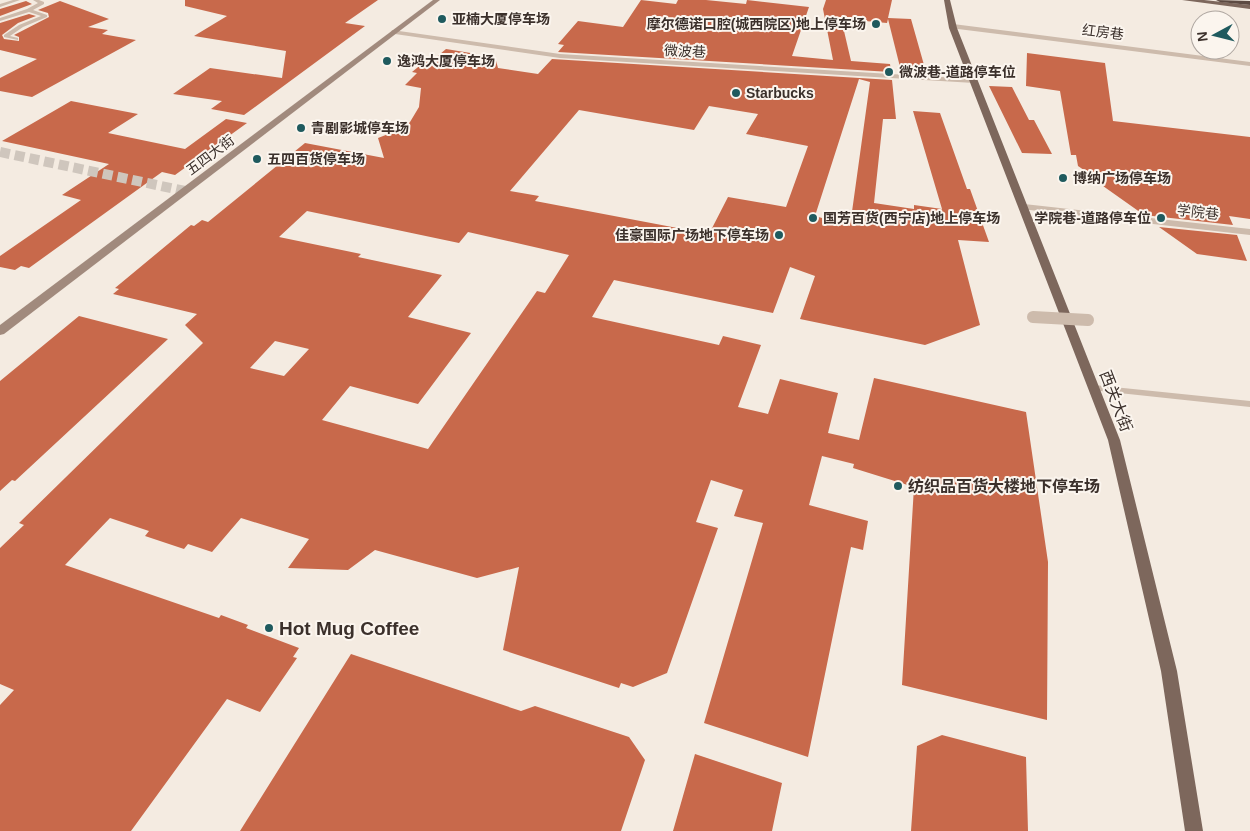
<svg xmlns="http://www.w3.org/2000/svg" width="1250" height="831" viewBox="0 0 1250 831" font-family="Arial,'Noto Sans SC',sans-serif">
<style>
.building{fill:#c8694b;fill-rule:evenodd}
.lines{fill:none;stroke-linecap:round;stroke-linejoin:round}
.pedestrian-tunnel{stroke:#cfc6bd;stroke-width:10;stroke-dasharray:10 5;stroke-linecap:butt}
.service{fill:#cdbbac;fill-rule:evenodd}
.minor{fill:#cdbbac;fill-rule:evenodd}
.secondary{fill:#a18a7d;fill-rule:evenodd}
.primary{fill:#7d675c;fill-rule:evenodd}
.motorway{fill:#5c4a42;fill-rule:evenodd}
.pedestrian-bridge{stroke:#cdbbac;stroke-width:12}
.poi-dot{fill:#1f5a5e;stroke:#fbf5ee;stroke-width:2}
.labels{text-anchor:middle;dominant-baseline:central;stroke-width:4;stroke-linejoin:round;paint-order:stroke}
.far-poi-label{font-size:14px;font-weight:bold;fill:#3b302b;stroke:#fbf5ee;text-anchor:start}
.far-street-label{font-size:14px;fill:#3b302b;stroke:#fbf5ee}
.street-label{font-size:16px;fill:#3b302b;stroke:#fbf5ee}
.poi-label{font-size:16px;font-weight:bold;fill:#3b302b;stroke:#fbf5ee;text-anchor:start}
.near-poi-label{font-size:19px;font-weight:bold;fill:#3b302b;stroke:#fbf5ee;text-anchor:start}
</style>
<rect width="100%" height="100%" fill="#f4ebe1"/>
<path class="building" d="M 185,0 L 378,0 L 345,23 L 365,26 L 244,115 L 211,109 L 222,101 L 173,94 L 210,68 L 282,78 L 286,51 L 194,36 L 227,16 L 185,6 Z
M 641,0 L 676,4 L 678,0 L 706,0 L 746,4 L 747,0 L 809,7 L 792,56 L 833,60 L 823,9 L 826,0 L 892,0 L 888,18 L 911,19 L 926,72 L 901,71 L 888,19 L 887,23 L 843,19 L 846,31 L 844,31 L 851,61 L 890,64 L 891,72 L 558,52 L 564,45 L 558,44 L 578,21 L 623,27 Z
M 26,1 L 32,4 L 0,16 L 0,9 Z
M 60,1 L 109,19 L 88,27 L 108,30 L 102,34 L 136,40 L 32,97 L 0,91 L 0,78 L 37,59 L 0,50 L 0,23 L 29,14 L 36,16 L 18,23 L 2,35 L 4,39 L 19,41 L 19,37 L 14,35 L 49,17 L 48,13 L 38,10 Z
M 446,49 L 495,57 L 498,68 L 538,74 L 552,59 L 892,80 L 896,119 L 883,119 L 874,203 L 914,209 L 914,205 L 942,209 L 913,111 L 940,113 L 967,189 L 970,189 L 989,242 L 958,240 L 980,325 L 925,345 L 800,319 L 815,276 L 790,267 L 773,313 L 614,280 L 592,317 L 719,345 L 723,336 L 761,345 L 738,407 L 768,414 L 780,379 L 838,393 L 828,433 L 859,440 L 874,378 L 1026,412 L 1048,562 L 1047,720 L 902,685 L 914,487 L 853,468 L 854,464 L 822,456 L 809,505 L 868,521 L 863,550 L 851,547 L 808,757 L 704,723 L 763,523 L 734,516 L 743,490 L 711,480 L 696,522 L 718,528 L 667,673 L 633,687 L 621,683 L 619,688 L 503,650 L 519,567 L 477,578 L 375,550 L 348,570 L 288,568 L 309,539 L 241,518 L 212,552 L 188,544 L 184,549 L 145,536 L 149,531 L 110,518 L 65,565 L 219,618 L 221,615 L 248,625 L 246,628 L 299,648 L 293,657 L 297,658 L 260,712 L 227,699 L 131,831 L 0,831 L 0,705 L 14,690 L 0,684 L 0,548 L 24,525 L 19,523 L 203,343 L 185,325 L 197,314 L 113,294 L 119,289 L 115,288 L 191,225 L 194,226 L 202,220 L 208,222 L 305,143 L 384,158 L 378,138 L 396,131 L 410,122 L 419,107 L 421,88 L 405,85 L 417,73 L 412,72 L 428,59 L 433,60 ZM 859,79 L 870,82 L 850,226 L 815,216 ZM 709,106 L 758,114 L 746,134 L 808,146 L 786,207 L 728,197 L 709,234 L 535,201 L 539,196 L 510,191 L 579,110 L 694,130 ZM 307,211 L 459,243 L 468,232 L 569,255 L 545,293 L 537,291 L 428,449 L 322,420 L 350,386 L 418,404 L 471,333 L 408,317 L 442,275 L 358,257 L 361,254 L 279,237 ZM 275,341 L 309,349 L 284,376 L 250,368 Z
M 1027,53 L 1105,63 L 1113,121 L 1250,137 L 1250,219 L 1229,216 L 1233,225 L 1144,215 L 1103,186 L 1106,185 L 1078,166 L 1076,155 L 1071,155 L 1060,91 L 1026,86 Z
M 989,86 L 1012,87 L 1029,120 L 1034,120 L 1052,154 L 1022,153 Z
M 71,101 L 138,114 L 108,133 L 185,149 L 226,119 L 247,123 L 175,175 L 162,172 L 29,268 L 21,266 L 15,270 L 0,267 L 0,256 L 81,200 L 62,195 L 109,164 L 2,141 Z
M 1159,227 L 1237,235 L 1247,261 L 1197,254 Z
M 79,316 L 168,339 L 15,481 L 12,480 L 0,491 L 0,381 Z
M 351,654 L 521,711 L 535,706 L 629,737 L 645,760 L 621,831 L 240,831 Z
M 942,735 L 1026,757 L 1028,831 L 911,831 L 917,746 Z
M 695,754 L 782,783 L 772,831 L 673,831 Z"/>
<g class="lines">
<path class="pedestrian-tunnel" d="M 0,152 L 185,191"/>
<path class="service" d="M 13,0 L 20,0 L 0,7 L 0,4 Z
M 33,0 L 39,0 L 44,2 L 44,4 L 33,10 L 47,15 L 47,17 L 23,27 L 10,36 L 18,38 L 18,40 L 4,37 L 4,35 L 19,25 L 41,16 L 29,12 L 0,21 L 0,18 L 27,9 L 38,3 Z
M 1094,385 L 1250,401 L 1250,407 L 1091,390 L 1090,388 Z"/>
<path class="minor" d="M 953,24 L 1250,62 L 1250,66 L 950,28 L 950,24 Z
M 392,30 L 560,54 L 974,79 L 978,81 L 974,83 L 560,58 L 395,34 L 391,32 Z
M 1024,204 L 1250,229 L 1250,235 L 1021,209 L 1019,207 Z"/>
<path class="secondary" d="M 433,0 L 440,0 L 4,334 L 0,335 L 0,325 Z"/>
<path class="primary" d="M 944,0 L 950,0 L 957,28 L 1120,440 L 1177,671 L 1203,831 L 1185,831 L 1161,671 L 1108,440 L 949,28 Z
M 1182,0 L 1204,0 L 1250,5 L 1250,9 Z"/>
<path class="motorway" d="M 1216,0 L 1250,1 L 1250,5 L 1220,2 Z"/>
<path class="pedestrian-bridge" d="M 1033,317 L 1088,320"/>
</g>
<g class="poi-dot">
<circle cx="442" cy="19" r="5"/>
<circle cx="876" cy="24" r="5"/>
<circle cx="387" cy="61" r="5"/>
<circle cx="889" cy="72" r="5"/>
<circle cx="736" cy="93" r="5"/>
<circle cx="301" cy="128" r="5"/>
<circle cx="257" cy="159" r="5"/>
<circle cx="1063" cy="178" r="5"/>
<circle cx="813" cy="218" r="5"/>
<circle cx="1161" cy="218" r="5"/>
<circle cx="779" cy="235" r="5"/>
<circle cx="898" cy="486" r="5"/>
<circle cx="269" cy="628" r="5"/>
</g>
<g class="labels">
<g class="far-poi-label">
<text x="452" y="19">亚楠大厦停车场</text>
<text x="866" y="24" text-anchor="end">摩尔德诺口腔(城西院区)地上停车场</text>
<text x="397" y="61">逸鸿大厦停车场</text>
<text x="899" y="72">微波巷-道路停车位</text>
<text x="746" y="93">Starbucks</text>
<text x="311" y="128">青剧影城停车场</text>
<text x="267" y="159">五四百货停车场</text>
<text x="1073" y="178">博纳广场停车场</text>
<text x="823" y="218">国芳百货(西宁店)地上停车场</text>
<text x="1151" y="218" text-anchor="end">学院巷-道路停车位</text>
<text x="769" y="235" text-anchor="end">佳豪国际广场地下停车场</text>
</g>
<g class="far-street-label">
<text transform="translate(1103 32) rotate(7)">红房巷</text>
<text transform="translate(685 51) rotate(3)">微波巷</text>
<text transform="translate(210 155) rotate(-37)">五四大街</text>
<text transform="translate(1198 212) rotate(6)">学院巷</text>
</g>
<g class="street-label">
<text transform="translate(1116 401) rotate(69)">西关大街</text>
</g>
<g class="poi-label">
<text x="908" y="486">纺织品百货大楼地下停车场</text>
</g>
<g class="near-poi-label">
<text x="279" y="628">Hot Mug Coffee</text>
</g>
</g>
<g transform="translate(1215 35) rotate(263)"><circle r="24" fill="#fbf5ee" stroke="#aea6a0"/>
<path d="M0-4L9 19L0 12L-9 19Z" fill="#1f5a5e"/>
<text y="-8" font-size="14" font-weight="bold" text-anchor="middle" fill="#3b302b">N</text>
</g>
</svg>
